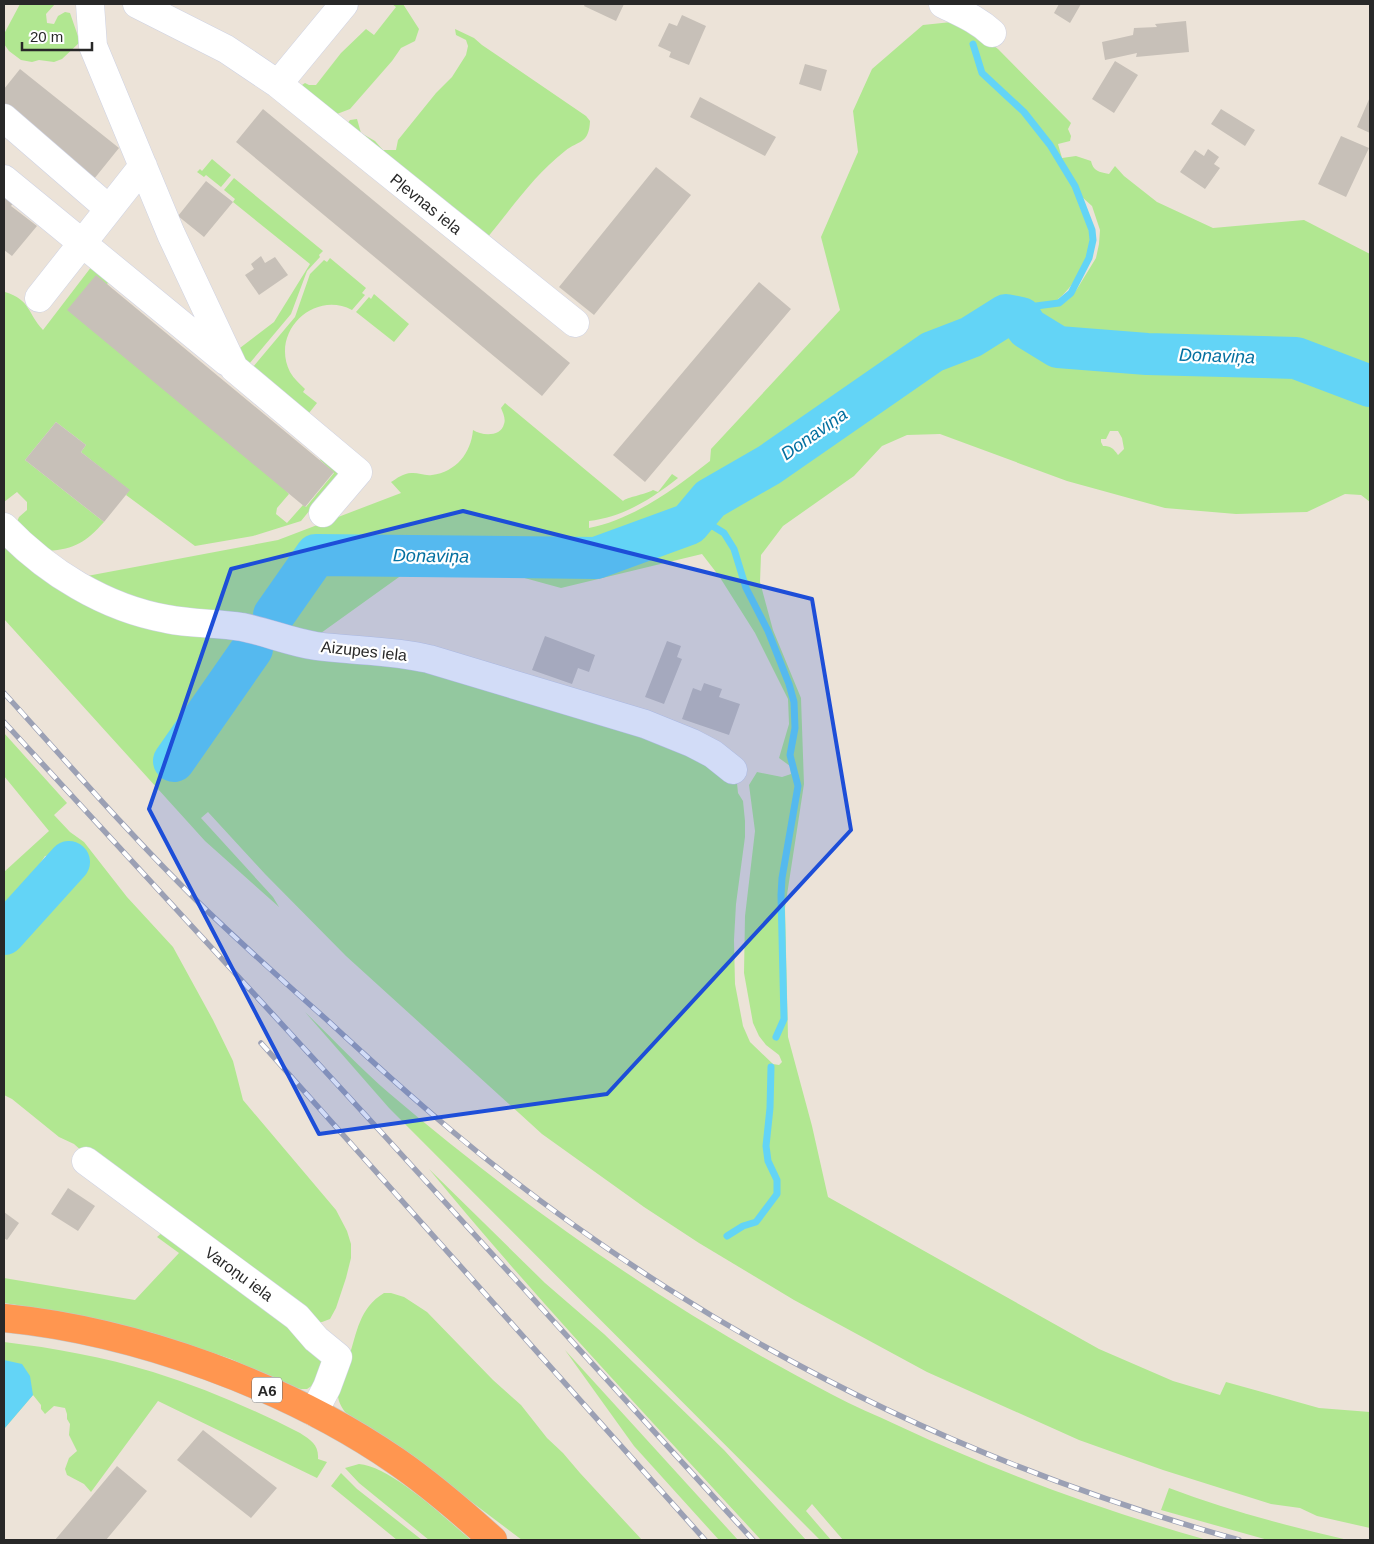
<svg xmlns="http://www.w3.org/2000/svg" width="1374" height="1544" viewBox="0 0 1374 1544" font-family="Helvetica,sans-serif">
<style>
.green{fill:#b1e791;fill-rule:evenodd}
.water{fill:#63d4f6}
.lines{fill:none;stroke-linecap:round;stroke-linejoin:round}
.stream{stroke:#63d4f6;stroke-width:7}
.river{stroke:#63d4f6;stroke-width:42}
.building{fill:#c7c0b8}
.minor-casing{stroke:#ced2e3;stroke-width:29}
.highway-casing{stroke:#c7c7c7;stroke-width:29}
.minor{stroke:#fff;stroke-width:28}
.highway{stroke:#ff9650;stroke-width:28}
.rail-casing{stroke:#9ba0b4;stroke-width:5.5}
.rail{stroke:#fff;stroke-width:4;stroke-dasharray:11;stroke-linecap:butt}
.marked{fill:#1d4ed8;fill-opacity:0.2;stroke:#1d4ed8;stroke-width:4;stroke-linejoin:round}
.labels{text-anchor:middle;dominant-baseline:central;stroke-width:4.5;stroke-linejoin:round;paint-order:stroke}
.shield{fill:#fff;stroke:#686868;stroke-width:1}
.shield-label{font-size:15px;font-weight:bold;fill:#282828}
.street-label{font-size:16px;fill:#282828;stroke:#fff}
.water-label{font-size:18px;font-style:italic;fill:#0470a0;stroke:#fff}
</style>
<rect width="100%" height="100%" fill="#ece3d8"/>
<path class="green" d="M 20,4 L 55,4 L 46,14 L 47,23 L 54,24 L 58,16 L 65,12 L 70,13 L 80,42 L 62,59 L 54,62 L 39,60 L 32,62 L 21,60 L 9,51 L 4,44 L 4,34 Z
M 392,4 L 403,4 L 419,29 L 415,41 L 401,48 L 392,61 L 350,109 L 337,114 L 332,113 L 302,89 L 302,85 L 305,83 L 309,85 L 316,85 L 341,53 L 366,29 L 374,35 L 396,7 Z
M 961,21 L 998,49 L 1071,123 L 1068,129 L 1071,136 L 1070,141 L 1058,144 L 1062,158 L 1076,156 L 1091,161 C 1093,171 1099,172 1109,174 L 1115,166 L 1124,176 L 1157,202 L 1213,228 L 1304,220 L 1370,254 L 1370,502 L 1361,495 L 1345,494 L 1307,512 L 1236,514 L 1165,508 L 1067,481 L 940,434 L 907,435 L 882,446 L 854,476 L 783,526 L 761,555 L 760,582 L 773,630 L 801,698 L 804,784 L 785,908 L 788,1037 L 812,1126 L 828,1197 L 1099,1349 L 1173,1381 L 1220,1395 L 1226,1382 L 1319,1408 L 1370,1412 L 1370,1528 L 1317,1516 L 1300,1508 L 1271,1504 L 1163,1470 L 1079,1440 L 927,1372 L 794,1300 L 699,1243 L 644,1207 L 542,1134 L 346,956 L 265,874 L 208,812 L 201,818 L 273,897 L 279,907 L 205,841 L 4,619 L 4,540 L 12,551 L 60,584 L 63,583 C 71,592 85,596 96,601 C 128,615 159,624 194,629 C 205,630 216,629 228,630 C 251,633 274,644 297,648 C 331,654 365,654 399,659 C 472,671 543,697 613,718 L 630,727 L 633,733 L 641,738 L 675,741 L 697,750 L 708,756 L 737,783 L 738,793 L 743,801 L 745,821 L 745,837 L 736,904 L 734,940 L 735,984 L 743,1026 L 750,1042 L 773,1064 L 779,1065 L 782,1062 L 779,1055 L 766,1045 L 759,1036 L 753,1023 L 744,973 L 745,916 L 755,831 L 749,785 L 757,772 L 782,777 L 791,774 L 790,766 L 779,758 L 789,724 L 788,699 L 755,633 L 719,576 L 702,554 L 561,588 L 481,566 L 413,567 L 314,638 C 290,640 269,626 246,622 C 219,618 191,621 164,613 L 163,609 L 157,606 L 150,606 L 149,608 C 124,602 96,594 78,576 L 78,574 L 87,576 L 278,540 L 401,493 L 391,482 C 397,478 405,472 413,473 C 419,473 425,476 432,475 C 456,472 471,453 473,430 C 482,436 501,437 504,424 C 506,419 503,413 501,408 L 505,403 L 623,501 C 627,497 644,495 653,490 L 658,492 L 672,474 L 678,478 C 651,499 624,517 589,521 L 589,528 C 632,520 676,488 710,461 L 711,449 L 840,310 L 821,237 L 858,152 L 853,111 L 872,69 L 923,25 ZM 1082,197 L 1092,206 L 1100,230 L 1099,244 L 1096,258 L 1077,289 L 1069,299 L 1063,303 L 1058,299 C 1074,287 1090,259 1090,238 C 1090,226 1081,212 1078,202 ZM 1000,317 L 1003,319 L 970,344 L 949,350 L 932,357 L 890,389 L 881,384 L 921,354 L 962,337 ZM 1251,340 C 1260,341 1269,344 1265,355 L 1239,354 L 1238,350 L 1244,342 ZM 1110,431 L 1118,431 L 1122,438 L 1124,449 L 1118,455 C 1113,448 1111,446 1103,446 L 1101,442 L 1101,439 L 1106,439 Z
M 455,29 L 474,38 L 482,45 L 586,116 L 590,121 C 589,144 579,140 565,151 C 534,175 512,208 487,238 L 347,124 L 350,120 L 357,119 L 361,133 L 375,141 L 383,150 L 396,150 L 398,140 L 436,93 L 452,77 L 466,55 L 468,46 L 466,40 L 456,35 Z
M 212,159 L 231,175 L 221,187 L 206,175 L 204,177 L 197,172 L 200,169 L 202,171 Z
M 234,178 L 323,251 L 319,255 L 320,257 L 307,271 L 291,314 L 249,364 L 236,351 L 274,322 L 310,264 L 233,202 L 235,199 L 224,190 Z
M 330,258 L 366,288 L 362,293 L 365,295 L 352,310 C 314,290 270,332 290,372 C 294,379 300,384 305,389 L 303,392 L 317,403 L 309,413 L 253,367 L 295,317 L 310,274 L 324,260 L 327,262 Z
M 95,262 L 113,277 L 107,284 L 289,494 L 277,508 L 276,514 L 287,523 L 303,505 L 306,507 L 334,473 L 320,460 L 325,454 L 340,473 L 301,521 L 253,536 L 195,546 L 126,495 L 129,490 L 81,452 L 86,445 L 56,422 L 25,460 L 104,522 C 86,542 75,549 48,551 L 16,524 L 19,517 L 27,510 L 27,502 L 17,492 L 4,502 L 4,295 L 5,292 C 31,300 27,313 43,330 Z
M 374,294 L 409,324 L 394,342 L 356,312 L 369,297 L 371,299 Z
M 4,733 L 67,803 L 54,815 L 70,832 L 84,842 L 127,897 L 173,947 L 213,1020 L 233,1061 L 243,1100 L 336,1210 L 347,1231 L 351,1244 L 351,1258 L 346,1278 L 336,1308 L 330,1319 L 322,1322 L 314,1323 L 93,1161 L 74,1144 L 59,1137 L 12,1099 L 4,1095 L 4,948 C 13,938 16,925 26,916 C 39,904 60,899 70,884 C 73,879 74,871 76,865 L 65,853 L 45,856 L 31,877 L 18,888 C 21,902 14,918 4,928 L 4,872 L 49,831 L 4,776 Z
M 305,1012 C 333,1039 360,1068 389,1093 C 525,1209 673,1312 831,1394 C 853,1406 876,1415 899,1426 C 998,1472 1101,1510 1207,1540 L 843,1540 L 812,1504 L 806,1511 L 831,1540 L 820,1540 L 389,1108 Z
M 429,1169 L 545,1283 L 604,1334 L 724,1450 L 806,1540 L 761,1540 C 649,1418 534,1297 429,1169 Z
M 165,1230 L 315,1345 L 323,1364 L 313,1385 L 307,1389 L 301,1389 L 292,1387 L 231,1359 L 153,1333 L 68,1313 L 4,1303 L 4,1278 L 135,1300 L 179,1253 L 157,1237 Z
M 384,1293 L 391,1293 L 404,1297 L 427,1312 L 493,1380 L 521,1405 L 547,1438 L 563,1453 L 580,1473 L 642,1540 L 522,1540 L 461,1494 L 345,1412 C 340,1405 337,1399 338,1390 C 338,1379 345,1367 349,1357 C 357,1333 359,1308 384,1293 Z
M 4,1342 C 54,1348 104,1357 153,1372 C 204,1388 253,1409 300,1433 C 311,1440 319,1445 318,1459 L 327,1462 L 317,1478 L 158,1401 L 91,1492 L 84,1484 L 67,1475 L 65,1469 L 69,1458 L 77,1451 L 69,1435 L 70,1424 L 67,1419 L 67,1414 L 65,1408 L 54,1406 L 45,1414 L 41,1409 L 41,1405 L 33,1395 L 4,1429 Z
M 565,1350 L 738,1540 L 719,1540 L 634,1446 Z
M 359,1464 C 391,1466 446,1519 471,1540 L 429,1540 L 359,1483 L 345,1468 Z
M 341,1473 L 357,1489 L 422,1540 L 397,1540 L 331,1486 Z
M 1169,1488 C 1227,1510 1287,1526 1348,1540 L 1268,1540 L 1161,1510 Z"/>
<path class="water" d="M 4,1360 L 22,1364 L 30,1376 L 33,1395 L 4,1429 Z"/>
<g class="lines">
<path class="stream" d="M 973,44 L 982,73 L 1024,112 L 1050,145 L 1075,186 L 1092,230 L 1093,240 L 1089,258 L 1071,293 L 1059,303 L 1036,306 L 1033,309 L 1021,318
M 699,512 L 711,525 L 724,533 L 734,549 L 746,588 L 768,631 L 789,684 L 794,702 L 795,728 L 790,755 L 798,786 L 782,878 L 781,895 L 784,1019 L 776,1037
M 727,1236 L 743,1226 L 756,1222 L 777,1194 L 777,1180 L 768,1161 L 766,1146 L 770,1108 L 771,1067"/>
<path class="river" d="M 274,615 L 316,555 L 596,558 L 689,524 L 710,499 L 769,465 L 932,352 L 971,337 L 1006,315 L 1021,318 L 1027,328 L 1058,347 L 1147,354 L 1296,358 L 1370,386
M 174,761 L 252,649
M 4,934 L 69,862"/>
</g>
<path class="building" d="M 585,4 L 624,4 L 616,21 L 584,6 Z
M 1059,4 L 1081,4 L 1070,23 L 1054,13 Z
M 682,15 L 706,26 L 689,65 L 669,57 L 671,52 L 658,46 L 669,23 L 677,26 Z
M 1186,21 L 1189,52 L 1136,57 L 1137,53 L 1105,60 L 1102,42 L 1133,35 L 1134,28 L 1157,27 L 1155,24 Z
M 1115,61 L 1138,75 L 1114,113 L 1092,99 Z
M 805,64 L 827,70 L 821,91 L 799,84 Z
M 20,69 L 119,148 L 94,179 L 4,106 L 4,89 Z
M 700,97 L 776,137 L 765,156 L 690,117 Z
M 1370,97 L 1370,133 L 1357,127 Z
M 263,109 L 570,363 L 542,396 L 236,142 Z
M 1221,109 L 1255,130 L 1245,146 L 1211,124 Z
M 1341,136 L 1369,148 L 1346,197 L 1318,184 Z
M 1208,149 L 1219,157 L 1214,164 L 1220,168 L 1205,189 L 1180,172 L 1195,150 L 1204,156 Z
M 656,167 L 691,195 L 594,315 L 559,287 Z
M 206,181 L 233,202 L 204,237 L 178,216 Z
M 4,190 L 16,199 L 11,206 L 37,226 L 12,256 L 4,250 Z
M 261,256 L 265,263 L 275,257 L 288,275 L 259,295 L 245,275 L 254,269 L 251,264 Z
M 96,275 L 334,472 L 305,507 L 67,310 Z
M 759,282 L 791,309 L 645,482 L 613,455 Z
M 56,422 L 86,445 L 81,452 L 130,490 L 104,522 L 25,460 Z
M 545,636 L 595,655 L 589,672 L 578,668 L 572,684 L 532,670 Z
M 667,641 L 681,646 L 677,657 L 682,659 L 664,704 L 645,697 Z
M 704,683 L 722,689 L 719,697 L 740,704 L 729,735 L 682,719 L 693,688 L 701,691 Z
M 68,1188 L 95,1206 L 78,1231 L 51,1214 Z
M 4,1212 L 19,1223 L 7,1240 L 4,1238 Z
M 203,1430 L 277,1488 L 251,1518 L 177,1460 Z
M 117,1466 L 147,1491 L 106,1540 L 55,1540 Z"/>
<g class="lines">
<defs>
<path id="minor" d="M 90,4 L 93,46 L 171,234 L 234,368 L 358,472 L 323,513
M 137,4 L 226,49 L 278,84 L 575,323
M 943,4 C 961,13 977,19 992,33
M 278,84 L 344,4
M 4,118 L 109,209
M 4,179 L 227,362
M 39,298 L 143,166
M 4,527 C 47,572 105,608 167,619 C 191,624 217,623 242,627 C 267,632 290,642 316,646 C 353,651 391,650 429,659 L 645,724 L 692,743 L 713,754 L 733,770
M 86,1161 L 297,1317 L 316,1339 L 338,1357 L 327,1387 L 314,1412"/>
<path id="highway" d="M 4,1318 C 136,1331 287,1386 396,1461 C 431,1485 462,1512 493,1540"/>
</defs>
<use href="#minor" class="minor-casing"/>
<use href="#highway" class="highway-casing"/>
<use href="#minor" class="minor"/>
<use href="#highway" class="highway"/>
<defs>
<path id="rail" d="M 4,693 C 67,762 129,834 196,900 C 238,941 282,980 326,1019 C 367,1057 409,1095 452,1131 C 520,1188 592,1240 667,1288 C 844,1401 1037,1484 1239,1540
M 4,722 L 381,1132 L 753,1540
M 261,1043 L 705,1540"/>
</defs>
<use href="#rail" class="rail-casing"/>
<use href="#rail" class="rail"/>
</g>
<path class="marked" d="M 463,511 L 812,599 L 851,830 L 607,1094 L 319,1134 L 149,809 L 231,569 Z"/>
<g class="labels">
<rect class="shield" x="252" y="1377.5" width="30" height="25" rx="4"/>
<g class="shield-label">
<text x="267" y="1390">A6</text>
</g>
<g class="street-label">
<text transform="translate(426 204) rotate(39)">Pļevnas iela</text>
<text transform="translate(364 651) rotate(6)">Aizupes iela</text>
<text transform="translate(239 1274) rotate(36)">Varoņu iela</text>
</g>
<g class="water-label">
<text transform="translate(1217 356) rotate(2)">Donaviņa</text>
<text transform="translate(814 434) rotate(-35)">Donaviņa</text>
<text transform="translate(431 556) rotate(1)">Donaviņa</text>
</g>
</g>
<rect width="1374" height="1544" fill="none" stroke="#282828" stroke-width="10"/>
<path d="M22 42v8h70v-8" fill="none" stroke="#282828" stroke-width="2.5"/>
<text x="30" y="42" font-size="15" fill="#282828" stroke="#ffffff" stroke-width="4" paint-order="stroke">20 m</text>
</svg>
